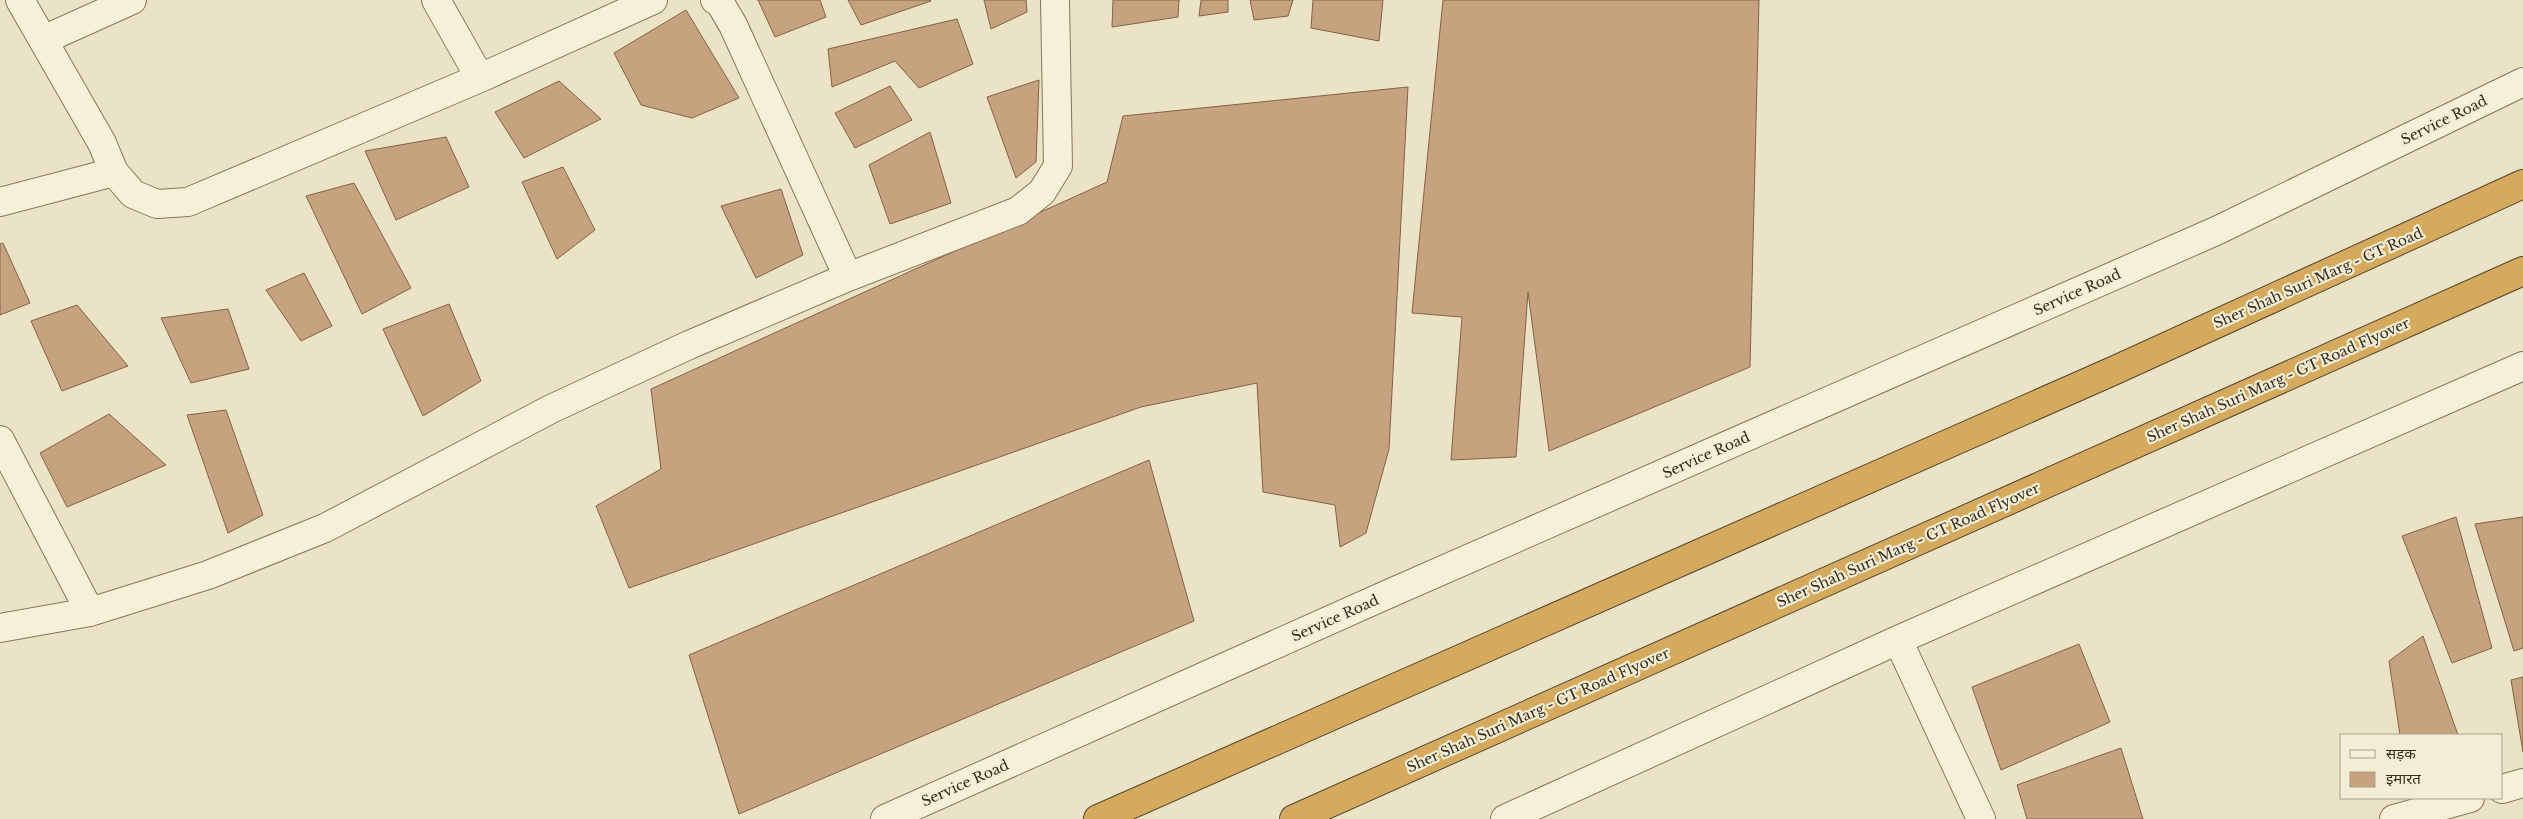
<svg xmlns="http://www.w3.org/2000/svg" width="2523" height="819" viewBox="0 0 2523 819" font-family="'Libre Baskerville','Noto Sans Devanagari',serif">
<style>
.building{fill:#c7a27e;stroke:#836244}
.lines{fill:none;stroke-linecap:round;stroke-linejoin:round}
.minor-casing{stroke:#85765d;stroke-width:30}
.highway-casing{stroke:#534430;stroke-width:30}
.minor{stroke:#f7f0d8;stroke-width:28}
.highway{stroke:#d5aa5c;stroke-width:28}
.labels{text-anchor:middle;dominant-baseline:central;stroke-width:4.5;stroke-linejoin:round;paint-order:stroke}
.street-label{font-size:14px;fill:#362c1f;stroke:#f3edd5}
</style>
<rect width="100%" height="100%" fill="#ebe3c5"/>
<path class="building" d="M 758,0 L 820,0 L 826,17 L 775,37 Z
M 848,0 L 930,0 L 931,1 L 861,25 Z
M 984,0 L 1026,0 L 1027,12 L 991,29 Z
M 1113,0 L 1179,0 L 1178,17 L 1112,27 Z
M 1201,0 L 1228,0 L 1228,12 L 1199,16 Z
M 1250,0 L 1293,0 L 1288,16 L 1254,20 Z
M 1313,0 L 1383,0 L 1379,41 L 1311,28 Z
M 1443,0 L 1759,0 L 1750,367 L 1549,451 L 1528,292 L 1516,457 L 1451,460 L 1462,317 L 1412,313 Z
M 686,10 L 739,98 L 692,118 L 641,105 L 614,53 Z
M 957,19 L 973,64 L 919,88 L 895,61 L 832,87 L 828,49 Z
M 1039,80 L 1036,162 L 1016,178 L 987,97 Z
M 559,81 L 601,119 L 524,158 L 495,112 Z
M 890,86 L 912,120 L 855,148 L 835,113 Z
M 1408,87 L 1389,449 L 1366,533 L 1340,547 L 1335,505 L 1263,492 L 1257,383 L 1141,407 L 629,588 L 596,506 L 661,469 L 651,389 L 1107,182 L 1123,116 Z
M 930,132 L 951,203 L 890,224 L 869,165 Z
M 446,137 L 469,187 L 396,220 L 365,151 Z
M 563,167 L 595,230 L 557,259 L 522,182 Z
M 354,183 L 411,288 L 362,314 L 306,196 Z
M 781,189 L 803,255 L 756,278 L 721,206 Z
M 3,243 L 30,303 L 0,315 L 0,244 Z
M 304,273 L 332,326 L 301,341 L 266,290 Z
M 449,304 L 481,381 L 423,416 L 383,329 Z
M 77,305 L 128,366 L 62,391 L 31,321 Z
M 228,309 L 249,369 L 191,383 L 161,318 Z
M 226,410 L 263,515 L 228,533 L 187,415 Z
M 109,414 L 166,465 L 67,507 L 40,453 Z
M 1149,460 L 1194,621 L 739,814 L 689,655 Z
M 2456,517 L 2492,648 L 2452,663 L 2402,536 Z
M 2523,517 L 2523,648 L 2514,651 L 2475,524 Z
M 2423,636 L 2458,735 L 2400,735 L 2389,661 Z
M 2079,644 L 2110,722 L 2001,770 L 1972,687 Z
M 2523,677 L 2523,752 L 2511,680 Z
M 2121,748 L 2143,819 L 2027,819 L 2017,785 Z"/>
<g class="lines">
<defs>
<path id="minor" d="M 20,0 L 102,143 L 114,172 L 133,194 L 157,204 L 188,202 L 480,78 L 653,0
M 436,0 L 480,78
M 715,0 L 720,3 L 733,25 L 848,277
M 43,40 L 132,0
M 0,202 L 114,172
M 0,440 L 90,612
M 0,628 L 90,612 L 208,575 L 325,528 L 551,409 L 689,345 L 848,277 L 1018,211 L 1042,192 L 1058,166 L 1055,0
M 1898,640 L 1981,819
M 2502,789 L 2523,783
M 885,819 L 1386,595 L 2216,231 L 2523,82
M 1505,819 L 1898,640 L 2523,366
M 2394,819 L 2470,798"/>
<path id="highway" d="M 1098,819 L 2113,371 L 2523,184
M 1294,819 L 2523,271"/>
</defs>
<use href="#minor" class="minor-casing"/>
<use href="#highway" class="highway-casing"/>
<use href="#minor" class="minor"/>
<use href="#highway" class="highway"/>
</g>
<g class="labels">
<g class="street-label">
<text transform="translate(2444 120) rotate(-26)">Service Road</text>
<text transform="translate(2318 278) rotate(-24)">Sher Shah Suri Marg - GT Road</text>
<text transform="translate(2077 292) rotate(-24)">Service Road</text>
<text transform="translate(2278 380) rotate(-24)">Sher Shah Suri Marg - GT Road Flyover</text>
<text transform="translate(1706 455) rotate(-24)">Service Road</text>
<text transform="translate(1908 545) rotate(-24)">Sher Shah Suri Marg - GT Road Flyover</text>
<text transform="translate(1335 618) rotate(-24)">Service Road</text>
<text transform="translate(1538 710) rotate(-24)">Sher Shah Suri Marg - GT Road Flyover</text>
<text transform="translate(965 783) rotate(-24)">Service Road</text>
</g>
</g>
<rect x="2340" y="734" width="162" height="65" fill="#f3edd5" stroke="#a7a08c"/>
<rect x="2350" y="750" width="25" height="8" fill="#f7f0d8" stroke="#a7a08c"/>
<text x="2386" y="759" font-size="15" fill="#362c1f">सड़क</text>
<rect x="2350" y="772" width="25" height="15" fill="#c7a27e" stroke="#a7a08c"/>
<text x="2386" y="784" font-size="15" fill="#362c1f">इमारत</text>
</svg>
